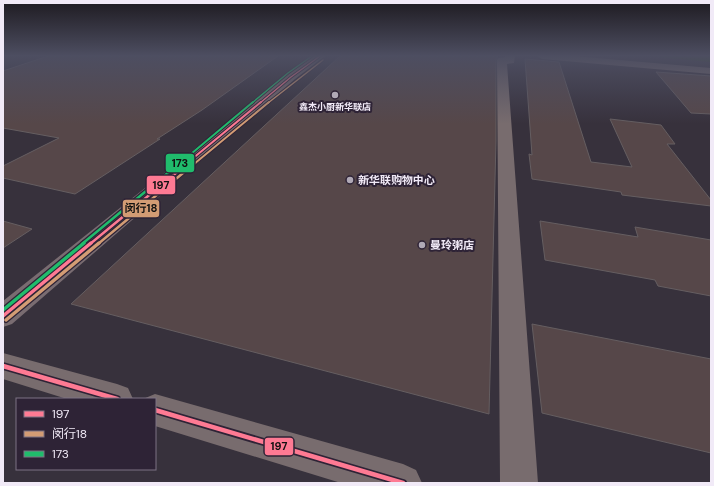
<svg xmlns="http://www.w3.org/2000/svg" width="714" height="486" viewBox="0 0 714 486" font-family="'DM Sans','Noto Sans SC',sans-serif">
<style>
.green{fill:#284b12}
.building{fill:#564749;stroke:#655e61}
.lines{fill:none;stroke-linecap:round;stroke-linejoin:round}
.minor{fill:#786c6e;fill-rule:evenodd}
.major{fill:#796c71;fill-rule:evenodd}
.bus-1-far4-casing{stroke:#2e2336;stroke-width:3}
.bus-1-far3-casing{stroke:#2e2336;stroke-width:4}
.bus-1-far2-casing{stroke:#2e2336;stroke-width:5}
.bus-1-far1-casing{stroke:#2e2336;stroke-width:6}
.bus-1-casing{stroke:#2e2336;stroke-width:8}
.bus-2-far3-casing{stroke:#2e2336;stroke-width:3}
.bus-2-far2-casing{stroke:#2e2336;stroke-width:4}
.bus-2-far1-casing{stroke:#2e2336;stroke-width:5}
.bus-2-casing{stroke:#2e2336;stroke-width:6}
.bus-3-far3-casing{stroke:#2e2336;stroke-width:3}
.bus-3-far2-casing{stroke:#2e2336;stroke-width:4}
.bus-3-far1-casing{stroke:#2e2336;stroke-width:5}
.bus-3-casing{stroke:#2e2336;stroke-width:6}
.bus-1-far4{stroke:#fe7a93;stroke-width:1.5}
.bus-1-far3{stroke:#fe7a93;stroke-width:2}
.bus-1-far2{stroke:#fe7a93;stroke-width:2.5}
.bus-1-far1{stroke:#fe7a93;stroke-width:3.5}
.bus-1{stroke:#fe7a93;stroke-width:4.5}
.bus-2-far3{stroke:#d39c74;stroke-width:1.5}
.bus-2-far2{stroke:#d39c74;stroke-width:2}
.bus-2-far1{stroke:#d39c74;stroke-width:2.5}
.bus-2{stroke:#d39c74;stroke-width:3.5}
.bus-3-far3{stroke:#20bc6c;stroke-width:1.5}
.bus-3-far2{stroke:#20bc6c;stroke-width:2}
.bus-3-far1{stroke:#20bc6c;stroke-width:2.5}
.bus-3{stroke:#20bc6c;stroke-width:3.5}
.poi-dot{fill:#b0a9b6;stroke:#2e2336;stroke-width:1.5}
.labels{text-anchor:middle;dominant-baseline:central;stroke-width:4;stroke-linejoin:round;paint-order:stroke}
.far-poi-label{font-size:9px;font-weight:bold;fill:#f1eaf7;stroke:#2e2336}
.poi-label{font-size:11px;font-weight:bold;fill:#f1eaf7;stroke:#2e2336;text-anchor:start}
.line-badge{stroke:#2e2336;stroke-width:1.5}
.pale-badge-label{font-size:11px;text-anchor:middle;font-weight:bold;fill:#111}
</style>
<rect width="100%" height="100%" fill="#37313c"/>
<path class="green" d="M 648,56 L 711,56 L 711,62 Z"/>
<path class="building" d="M 48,56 L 278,56 L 202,110 L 157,139 L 160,139 L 75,194 L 3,178 L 3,166 L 59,138 L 3,128 L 3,71 Z
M 340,56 L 498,56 L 496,60 L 496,141 L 489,414 L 71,304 Z
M 525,59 L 559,62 L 591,162 L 632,167 L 610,119 L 661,125 L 675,144 L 667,144 L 711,200 L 711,206 L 622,195 L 621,192 L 532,179 L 529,154 L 532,155 Z
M 656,72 L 711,76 L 711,114 L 691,113 Z
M 3,221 L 32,229 L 3,248 Z
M 540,221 L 638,237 L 635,227 L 711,240 L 711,296 L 658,286 L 655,280 L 545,260 Z
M 532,324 L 711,359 L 711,453 L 542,413 Z"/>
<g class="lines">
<path class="minor" d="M 505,56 L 515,56 L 514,63 L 507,64 L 538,483 L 500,483 L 497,60 L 498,58 L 505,57 Z
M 537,56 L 574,56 L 711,68 L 711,74 L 542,59 Z
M 3,353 L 117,384 L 128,388 L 133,399 L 67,399 L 3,379 Z
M 155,394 L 403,464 L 416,470 L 422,483 L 341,483 L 155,426 L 155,399 L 143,399 Z"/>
<path class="major" d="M 314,56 L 325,56 L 295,79 L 12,324 L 3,327 L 3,301 L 287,75 Z"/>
<defs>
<path id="bus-1-far4" d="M 260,103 L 291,77 L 320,56"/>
<path id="bus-1-far3" d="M 186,164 L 261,102"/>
<path id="bus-1-far2" d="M 90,244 L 188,163"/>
<path id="bus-1-far1" d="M 3,316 L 91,243"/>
<path id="bus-1" d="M 3,366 L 117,399
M 155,410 L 403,483"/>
<path id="bus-2-far3" d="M 268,103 L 323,60"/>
<path id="bus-2-far2" d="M 194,164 L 269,102"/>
<path id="bus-2-far1" d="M 98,244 L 195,163"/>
<path id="bus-2" d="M 6,320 L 99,243"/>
<path id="bus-3-far3" d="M 252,103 L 288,73 L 312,56"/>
<path id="bus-3-far2" d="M 179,164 L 253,102"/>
<path id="bus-3-far1" d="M 82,244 L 180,163"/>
<path id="bus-3" d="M 3,310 L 84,243"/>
</defs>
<use href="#bus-1-far4" class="bus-1-far4-casing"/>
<use href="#bus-1-far3" class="bus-1-far3-casing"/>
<use href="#bus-1-far2" class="bus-1-far2-casing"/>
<use href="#bus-1-far1" class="bus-1-far1-casing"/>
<use href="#bus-1" class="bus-1-casing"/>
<use href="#bus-2-far3" class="bus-2-far3-casing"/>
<use href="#bus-2-far2" class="bus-2-far2-casing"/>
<use href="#bus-2-far1" class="bus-2-far1-casing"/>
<use href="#bus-2" class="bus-2-casing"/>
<use href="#bus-3-far3" class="bus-3-far3-casing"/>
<use href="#bus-3-far2" class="bus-3-far2-casing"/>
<use href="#bus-3-far1" class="bus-3-far1-casing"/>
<use href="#bus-3" class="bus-3-casing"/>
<use href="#bus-1-far4" class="bus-1-far4"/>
<use href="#bus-1-far3" class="bus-1-far3"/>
<use href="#bus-1-far2" class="bus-1-far2"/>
<use href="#bus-1-far1" class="bus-1-far1"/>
<use href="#bus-1" class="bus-1"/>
<use href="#bus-2-far3" class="bus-2-far3"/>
<use href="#bus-2-far2" class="bus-2-far2"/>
<use href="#bus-2-far1" class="bus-2-far1"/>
<use href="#bus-2" class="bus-2"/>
<use href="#bus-3-far3" class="bus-3-far3"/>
<use href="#bus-3-far2" class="bus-3-far2"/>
<use href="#bus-3-far1" class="bus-3-far1"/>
<use href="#bus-3" class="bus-3"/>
</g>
<linearGradient id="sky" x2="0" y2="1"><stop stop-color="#1e1b21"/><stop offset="0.45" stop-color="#4d4e61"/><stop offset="1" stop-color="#4d4e61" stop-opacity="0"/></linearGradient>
<rect width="714" height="124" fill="url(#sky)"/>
<g class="poi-dot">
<circle cx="335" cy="95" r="4"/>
<circle cx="350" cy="180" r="4"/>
<circle cx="422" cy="245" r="4"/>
</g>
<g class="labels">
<g class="far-poi-label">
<text x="335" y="107">鑫杰小厨新华联店</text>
</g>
<g class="poi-label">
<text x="358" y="180">新华联购物中心</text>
<text x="430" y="245">曼玲粥店</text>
</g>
</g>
<g class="line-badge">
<rect x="165" y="153" width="30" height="20" rx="4" fill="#20bc6c"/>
<rect x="146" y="175" width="30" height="20" rx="4" fill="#fe7a93"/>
<rect x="122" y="199" width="38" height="19" rx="4" fill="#d39c74"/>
<rect x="264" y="437" width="30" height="19" rx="4" fill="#fe7a93"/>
</g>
<g class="pale-badge-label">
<text x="180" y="167">173</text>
<text x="161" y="189">197</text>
<text x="141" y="212">闵行18</text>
<text x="279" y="450">197</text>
</g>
<rect width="714" height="486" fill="none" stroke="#f1eaf7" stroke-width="8"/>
<rect x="16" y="398" width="140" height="72" fill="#2e2336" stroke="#7c7383"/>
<rect x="24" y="411" width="20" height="6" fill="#fe7a93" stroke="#7c7383"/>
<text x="52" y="418" font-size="12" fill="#f1eaf7">197</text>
<rect x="24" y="431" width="20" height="6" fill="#d39c74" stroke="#7c7383"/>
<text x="52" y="438" font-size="12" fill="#f1eaf7">闵行18</text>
<rect x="24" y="451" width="20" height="6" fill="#20bc6c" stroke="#7c7383"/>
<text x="52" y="458" font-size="12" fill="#f1eaf7">173</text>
</svg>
